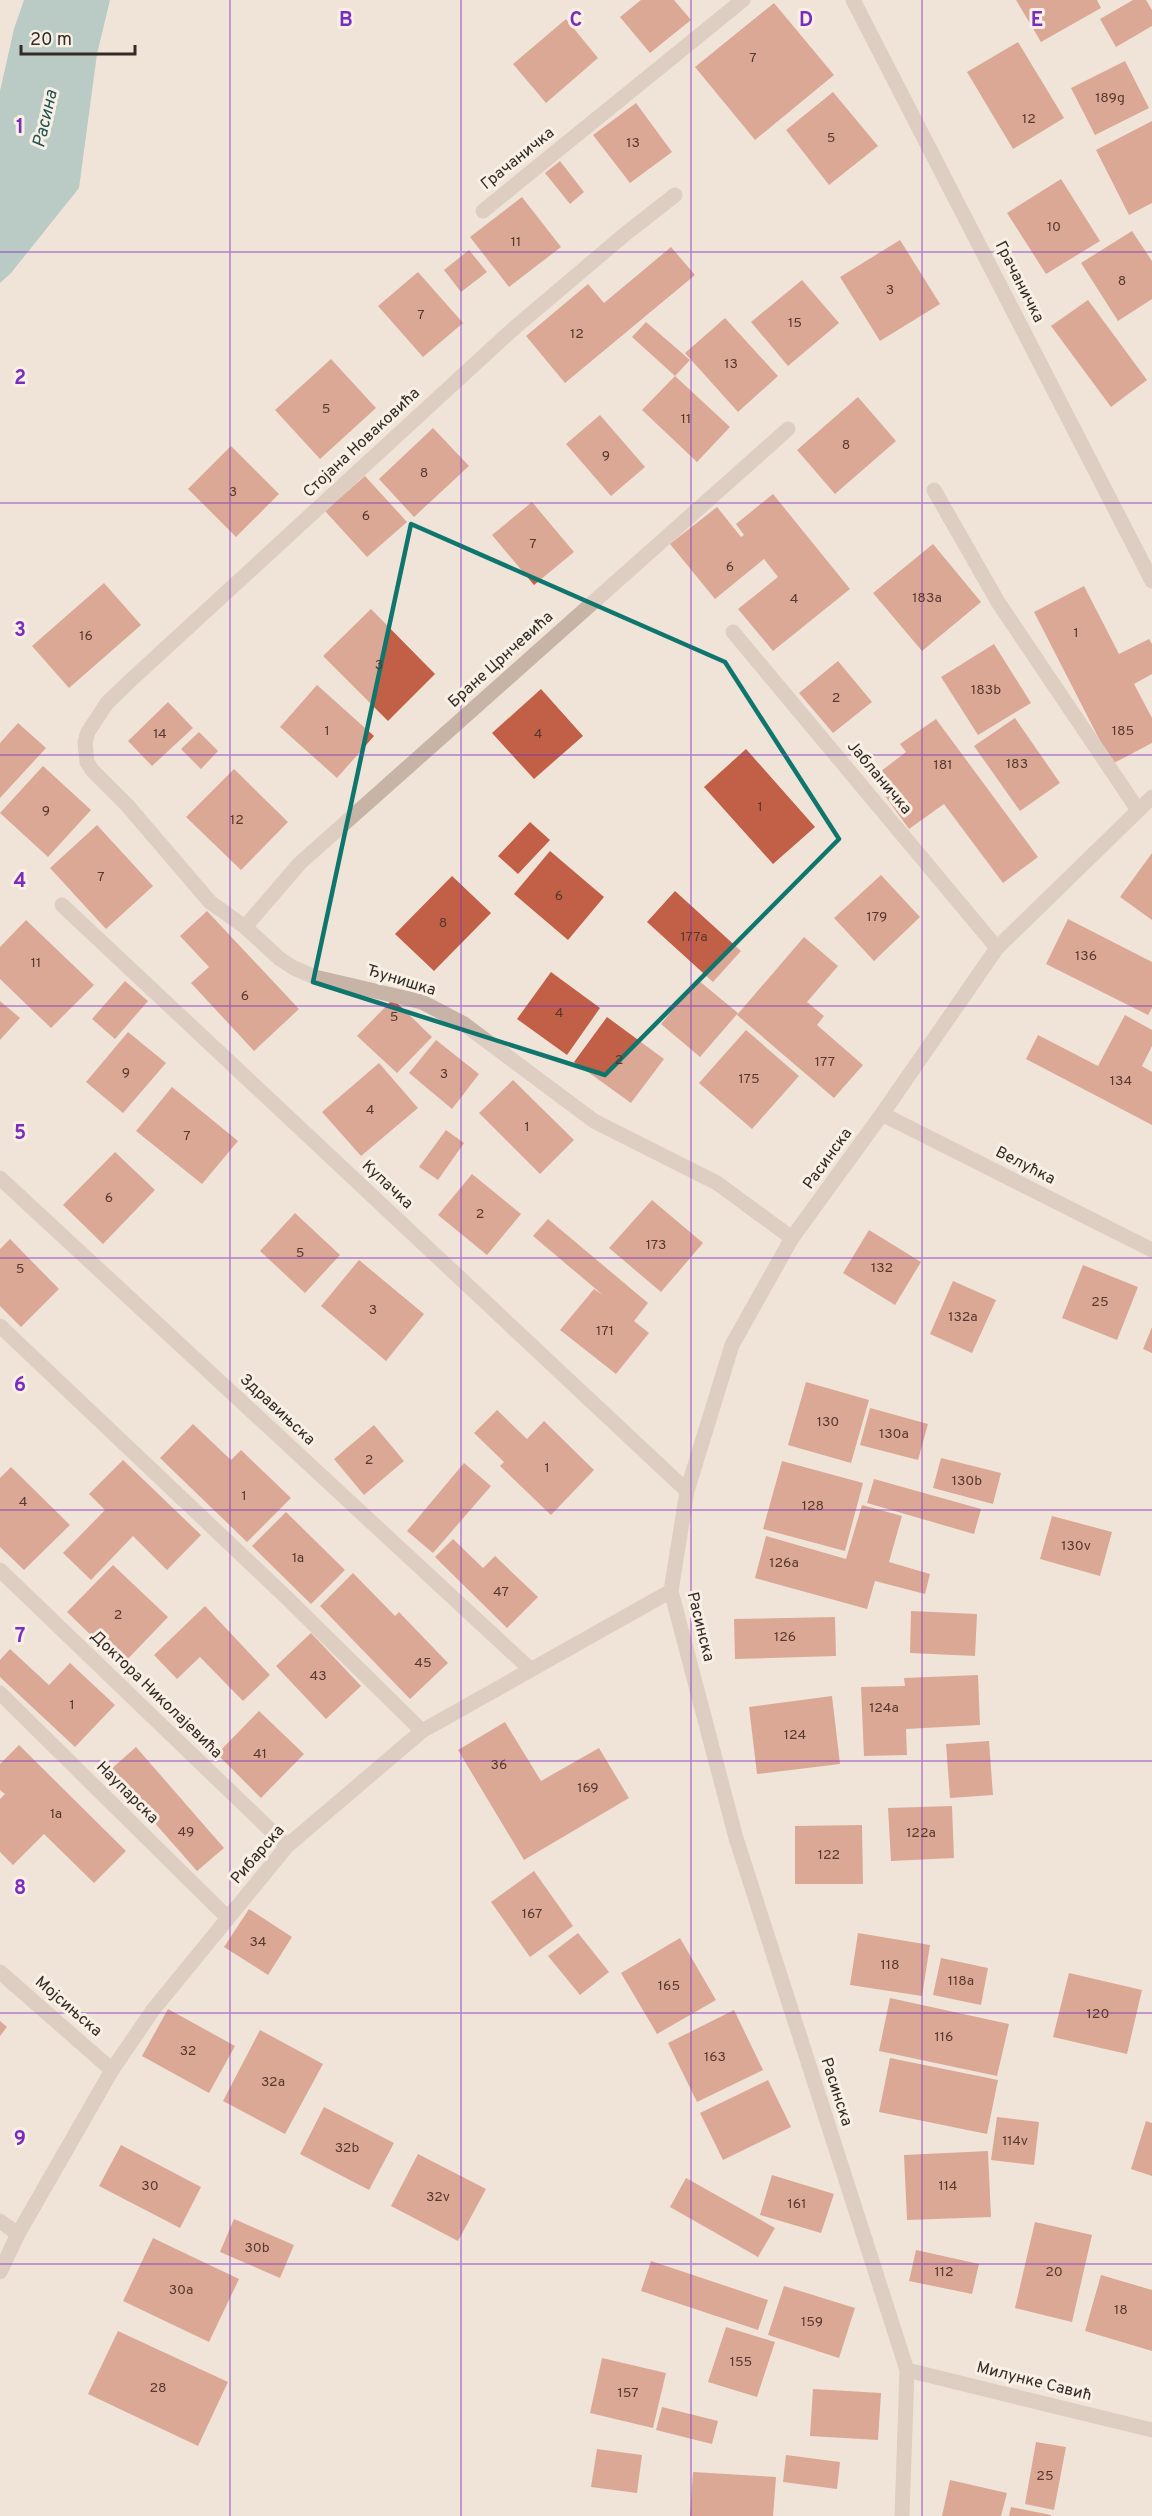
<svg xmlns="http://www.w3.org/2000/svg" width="1152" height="2516" viewBox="0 0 1152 2516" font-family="Overpass,sans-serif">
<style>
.water{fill:#79abac}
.building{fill:#c16046}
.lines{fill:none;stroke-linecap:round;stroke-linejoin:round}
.minor{stroke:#c7b4a6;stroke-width:15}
.marked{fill:none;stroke:#0f766e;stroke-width:4.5;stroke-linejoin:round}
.grid{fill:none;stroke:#7b2cbf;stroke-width:1.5;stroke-opacity:0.55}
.labels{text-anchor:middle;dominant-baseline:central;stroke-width:6;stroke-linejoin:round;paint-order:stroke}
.number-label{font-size:14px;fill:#57382e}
.street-label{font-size:16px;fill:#342a26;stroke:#f8efe5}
.water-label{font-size:18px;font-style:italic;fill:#1e5153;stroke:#f8efe5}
.grid-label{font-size:20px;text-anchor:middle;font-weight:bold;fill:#7b2cbf;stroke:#f8efe5;stroke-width:6;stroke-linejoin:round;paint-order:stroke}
</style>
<rect width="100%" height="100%" fill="#f0e4d9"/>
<path class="water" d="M 24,0 L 110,0 L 97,54 L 79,188 L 11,273 L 0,283 L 0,91 L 14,29 Z"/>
<path class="building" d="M 641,0 L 674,0 L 691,20 L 650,53 L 620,17 Z
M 1016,0 L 1097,0 L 1101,8 L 1041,42 Z
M 1133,0 L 1146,0 L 1152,10 L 1152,26 L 1116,47 L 1100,19 Z
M 774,3 L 834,75 L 755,140 L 695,67 Z
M 566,19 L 598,58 L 546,103 L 513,64 Z
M 1018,42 L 1064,118 L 1013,149 L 967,72 Z
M 1125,61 L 1149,108 L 1095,135 L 1071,88 Z
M 833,92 L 878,146 L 829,185 L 786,130 Z
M 636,103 L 672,152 L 630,183 L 593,135 Z
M 1152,121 L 1152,203 L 1129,215 L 1096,150 Z
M 560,161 L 584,192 L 570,204 L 545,173 Z
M 1061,179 L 1100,241 L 1046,274 L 1007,213 Z
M 522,197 L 561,247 L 509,287 L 470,237 Z
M 1132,231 L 1152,261 L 1152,299 L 1118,321 L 1081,263 Z
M 900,240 L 940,304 L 880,341 L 840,277 Z
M 671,247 L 695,275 L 565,383 L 526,336 L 588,284 L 604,303 Z
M 469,250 L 487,272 L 461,292 L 444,270 Z
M 418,272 L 463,323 L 423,357 L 378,306 Z
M 802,280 L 839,323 L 788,366 L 751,322 Z
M 1088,300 L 1147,380 L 1111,407 L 1051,326 Z
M 725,318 L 778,376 L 738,412 L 685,353 Z
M 646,322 L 690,360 L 675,376 L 730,427 L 697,462 L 642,410 L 675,376 L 632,337 Z
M 331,359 L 376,408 L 320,459 L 275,410 Z
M 858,397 L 896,441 L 835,494 L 797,450 Z
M 600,415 L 645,467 L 611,496 L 566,444 Z
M 433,428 L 469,466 L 414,517 L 379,479 Z
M 231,446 L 279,494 L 236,537 L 188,489 Z
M 365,476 L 407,522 L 367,557 L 325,511 Z
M 773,494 L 850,589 L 773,651 L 738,609 L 778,577 L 764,559 L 715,599 L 670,544 L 717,507 L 741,537 L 744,535 L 736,524 Z
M 532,502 L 574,552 L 534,585 L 492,535 Z
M 933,544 L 981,602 L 922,651 L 873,593 Z
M 104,583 L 141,625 L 69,688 L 32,646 Z
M 1084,586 L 1119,654 L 1149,639 L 1152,644 L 1152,674 L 1134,684 L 1152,718 L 1152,743 L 1112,764 L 1034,612 Z
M 371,609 L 435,674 L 388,721 L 323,656 Z
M 994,644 L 1031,703 L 978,735 L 941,677 Z
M 838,661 L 872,702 L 833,733 L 799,693 Z
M 317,685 L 374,736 L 337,778 L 280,727 Z
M 541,689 L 583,736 L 534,779 L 492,733 Z
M 168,702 L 193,728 L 152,766 L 128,741 Z
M 1015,718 L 1060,783 L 1020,811 L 974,746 Z
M 936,719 L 1038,857 L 1003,883 L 944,804 L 909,829 L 872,778 L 906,752 L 900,744 Z
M 18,723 L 46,748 L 0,798 L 0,743 Z
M 199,732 L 218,751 L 201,769 L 181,749 Z
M 746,749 L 815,827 L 773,864 L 704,787 Z
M 43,766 L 91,810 L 48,857 L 0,813 Z
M 234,769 L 288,822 L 241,870 L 186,817 Z
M 530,822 L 550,840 L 518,874 L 498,856 Z
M 97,825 L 153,886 L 106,929 L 50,868 Z
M 550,851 L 604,897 L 568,940 L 514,894 Z
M 1152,853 L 1152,920 L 1120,897 Z
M 881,875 L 920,917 L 874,961 L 834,918 Z
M 452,876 L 491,913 L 434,971 L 395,934 Z
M 675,891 L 741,951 L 713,982 L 647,922 Z
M 207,911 L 299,1009 L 254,1051 L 191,983 L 209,967 L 180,936 Z
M 1068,919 L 1152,962 L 1152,1008 L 1148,1015 L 1046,964 Z
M 26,920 L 94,985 L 51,1028 L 0,979 L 0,947 Z
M 804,937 L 838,966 L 807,1002 L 824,1016 L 817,1025 L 863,1065 L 834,1098 L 737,1015 Z
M 551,972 L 600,1008 L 567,1055 L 517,1019 Z
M 698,980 L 738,1013 L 700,1057 L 661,1024 Z
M 125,981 L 148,1001 L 115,1039 L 92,1019 Z
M 393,999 L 432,1037 L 397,1073 L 357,1036 Z
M 0,1001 L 20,1018 L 0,1040 Z
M 1125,1015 L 1152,1030 L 1152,1046 L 1142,1066 L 1152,1072 L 1152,1125 L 1026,1059 L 1038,1035 L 1098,1066 Z
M 607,1017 L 664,1059 L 631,1103 L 574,1062 Z
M 746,1030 L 799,1076 L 752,1129 L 699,1083 Z
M 128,1032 L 166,1063 L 123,1113 L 86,1082 Z
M 436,1040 L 479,1074 L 452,1109 L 409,1073 Z
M 379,1063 L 418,1108 L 361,1156 L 322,1112 Z
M 513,1080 L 574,1140 L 540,1174 L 479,1113 Z
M 172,1087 L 238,1141 L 202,1184 L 136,1131 Z
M 446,1130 L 464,1143 L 438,1180 L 419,1167 Z
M 115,1152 L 155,1190 L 103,1244 L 63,1205 Z
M 472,1174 L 521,1214 L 487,1255 L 438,1215 Z
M 652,1200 L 703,1243 L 661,1292 L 609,1248 Z
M 295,1213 L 340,1255 L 305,1293 L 260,1251 Z
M 548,1219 L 648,1303 L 634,1321 L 649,1333 L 616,1374 L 560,1330 L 594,1289 L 603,1295 L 533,1236 Z
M 869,1230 L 921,1262 L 895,1305 L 843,1273 Z
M 10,1239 L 59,1289 L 21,1327 L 0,1306 L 0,1249 Z
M 359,1260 L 424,1314 L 386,1361 L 321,1306 Z
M 1083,1265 L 1138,1287 L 1117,1340 L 1062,1318 Z
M 953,1281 L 996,1300 L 972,1353 L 930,1334 Z
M 1152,1327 L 1152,1353 L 1143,1349 Z
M 806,1382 L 869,1400 L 851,1463 L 788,1445 Z
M 870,1408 L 928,1424 L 918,1460 L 860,1445 Z
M 497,1410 L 527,1439 L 544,1421 L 594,1470 L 551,1515 L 500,1466 L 504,1462 L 474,1433 Z
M 193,1424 L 231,1460 L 241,1450 L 291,1498 L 247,1542 L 160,1458 Z
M 374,1425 L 404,1461 L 364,1495 L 334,1459 Z
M 941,1458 L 1001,1473 L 993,1504 L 933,1488 Z
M 123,1460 L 201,1535 L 167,1570 L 133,1536 L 91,1580 L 63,1553 L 105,1510 L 89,1494 Z
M 782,1461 L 863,1483 L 845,1551 L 763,1529 Z
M 464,1463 L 491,1486 L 433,1553 L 407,1531 Z
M 11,1467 L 70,1525 L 24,1570 L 0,1547 L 0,1478 Z
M 874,1479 L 981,1509 L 974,1534 L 867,1503 Z
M 862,1505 L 902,1516 L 889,1562 L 930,1574 L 925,1594 L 875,1581 L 867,1609 L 755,1578 L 766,1536 L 846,1559 Z
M 286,1512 L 345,1570 L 311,1604 L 252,1546 Z
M 1052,1516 L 1112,1532 L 1100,1576 L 1040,1559 Z
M 453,1539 L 483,1568 L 495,1556 L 538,1597 L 507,1628 L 435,1557 Z
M 113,1565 L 168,1617 L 122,1665 L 67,1612 Z
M 353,1573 L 395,1616 L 399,1612 L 448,1663 L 410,1699 L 320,1606 Z
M 205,1606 L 270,1675 L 243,1701 L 200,1657 L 177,1679 L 154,1655 Z
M 911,1611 L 977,1614 L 975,1656 L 910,1653 Z
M 835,1617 L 836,1656 L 735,1659 L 734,1619 Z
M 311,1633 L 361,1686 L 326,1719 L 276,1666 Z
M 10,1649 L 49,1685 L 70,1663 L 115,1705 L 75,1747 L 0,1677 L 0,1660 Z
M 978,1675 L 980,1725 L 906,1729 L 907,1755 L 864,1756 L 861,1687 L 905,1686 L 904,1678 Z
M 832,1696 L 840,1764 L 757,1774 L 749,1707 Z
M 259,1711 L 304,1754 L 261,1798 L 217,1754 Z
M 505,1722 L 541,1781 L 599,1748 L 629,1798 L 524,1860 L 458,1750 Z
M 989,1741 L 993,1795 L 950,1798 L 946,1744 Z
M 19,1745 L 126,1851 L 94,1883 L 44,1834 L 13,1865 L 0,1852 L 0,1799 L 5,1794 L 0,1790 L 0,1764 Z
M 136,1747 L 224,1848 L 197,1871 L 109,1771 Z
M 952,1806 L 954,1858 L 891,1861 L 888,1808 Z
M 862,1825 L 863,1884 L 795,1884 L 795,1826 Z
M 534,1871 L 573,1926 L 530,1957 L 491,1902 Z
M 249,1909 L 292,1937 L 268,1975 L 224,1947 Z
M 578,1933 L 609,1972 L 580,1995 L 548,1956 Z
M 858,1933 L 930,1945 L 922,1996 L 850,1985 Z
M 680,1938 L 716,2000 L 657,2034 L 621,1973 Z
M 941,1958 L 988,1968 L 981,2005 L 933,1995 Z
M 1069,1973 L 1142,1990 L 1127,2054 L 1053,2037 Z
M 890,1998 L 1009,2024 L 997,2076 L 879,2051 Z
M 168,2009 L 235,2046 L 209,2093 L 142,2056 Z
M 734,2010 L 763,2070 L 697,2102 L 668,2043 Z
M 0,2021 L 7,2027 L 0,2036 Z
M 260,2030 L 323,2064 L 285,2134 L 223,2101 Z
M 890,2058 L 998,2080 L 987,2134 L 879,2112 Z
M 768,2080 L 791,2127 L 723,2160 L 700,2113 Z
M 324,2107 L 394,2143 L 369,2190 L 300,2154 Z
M 997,2117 L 1039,2122 L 1034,2165 L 991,2160 Z
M 1146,2121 L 1152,2123 L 1152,2176 L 1131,2169 Z
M 121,2145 L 201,2187 L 180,2228 L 99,2186 Z
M 988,2151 L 991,2217 L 907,2220 L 904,2155 Z
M 418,2154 L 486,2189 L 458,2241 L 391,2206 Z
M 772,2175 L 834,2194 L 821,2233 L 760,2215 Z
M 686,2178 L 775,2228 L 758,2257 L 670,2207 Z
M 234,2219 L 294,2245 L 280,2278 L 220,2252 Z
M 1035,2222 L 1092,2235 L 1072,2322 L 1015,2308 Z
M 153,2238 L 239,2279 L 209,2342 L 123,2301 Z
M 916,2250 L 979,2264 L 972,2294 L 909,2281 Z
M 651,2261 L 768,2300 L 758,2330 L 641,2291 Z
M 1101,2275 L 1152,2290 L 1152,2351 L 1085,2331 Z
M 784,2286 L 855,2308 L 839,2358 L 768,2335 Z
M 726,2327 L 775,2342 L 757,2397 L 708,2382 Z
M 118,2331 L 228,2382 L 198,2446 L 88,2394 Z
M 602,2358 L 666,2373 L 653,2428 L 590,2413 Z
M 813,2389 L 881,2393 L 878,2440 L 810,2436 Z
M 662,2407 L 718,2421 L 712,2444 L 656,2430 Z
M 1036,2442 L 1066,2447 L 1054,2510 L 1025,2504 Z
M 597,2449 L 642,2455 L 637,2493 L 591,2487 Z
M 786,2455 L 840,2462 L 837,2489 L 783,2482 Z
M 693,2472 L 776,2477 L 773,2516 L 690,2516 Z
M 950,2480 L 1007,2493 L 1001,2516 L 942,2516 Z
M 1011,2507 L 1051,2515 L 1051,2516 L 1009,2516 Z"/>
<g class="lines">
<path class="minor" d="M 853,0 L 1152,581
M 675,195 L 624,235 L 512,330 L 132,679 L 107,703 L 88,732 L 85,742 L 87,762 L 92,770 L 127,805 L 210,902 L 245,927 L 280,959 L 294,968 L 315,977 L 422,1002 L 464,1024 L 594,1121 L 717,1183 L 792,1238
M 483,211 L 743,0
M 934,490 L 998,602 L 1138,810
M 733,632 L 997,948
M 62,905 L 687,1491
M 245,927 L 300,863 L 788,429
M 882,1114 L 1152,1250
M 0,1178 L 530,1669
M 0,1326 L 286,1597 L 422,1731
M 0,1570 L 287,1846
M 0,1693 L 228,1918
M 0,1972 L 112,2070
M 0,2221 L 18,2234
M 0,2272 L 18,2234 L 112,2070 L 153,2010 L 287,1846 L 422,1731 L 671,1591
M 907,2370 L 1152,2430
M 902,2516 L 907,2370 L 736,1838 L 671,1591 L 687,1491 L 732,1345 L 792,1238 L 882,1114 L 997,948 L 1152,797"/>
</g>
<path d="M0 0H1152V2516H0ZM 411,524 L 725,662 L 839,839 L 605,1075 L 313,982 Z" fill="#f0e4d9" fill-opacity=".55" fill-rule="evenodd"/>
<path class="marked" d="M 411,524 L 725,662 L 839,839 L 605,1075 L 313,982 Z"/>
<path class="grid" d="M 230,0 L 230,2516M 461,0 L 461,2516M 691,0 L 691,2516M 922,0 L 922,2516M 0,252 L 1152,252M 0,503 L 1152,503M 0,755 L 1152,755M 0,1006 L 1152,1006M 0,1258 L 1152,1258M 0,1510 L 1152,1510M 0,1761 L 1152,1761M 0,2013 L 1152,2013M 0,2264 L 1152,2264"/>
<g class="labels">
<g class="number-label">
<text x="753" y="58">7</text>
<text x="1110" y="98">189g</text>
<text x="1029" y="119">12</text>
<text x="831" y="138">5</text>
<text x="633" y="143">13</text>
<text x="1054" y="227">10</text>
<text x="516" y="242">11</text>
<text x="1122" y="281">8</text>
<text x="890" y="290">3</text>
<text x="421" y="315">7</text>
<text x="795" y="323">15</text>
<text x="577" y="334">12</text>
<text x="731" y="364">13</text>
<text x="326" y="409">5</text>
<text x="686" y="419">11</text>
<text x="846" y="445">8</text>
<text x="606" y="456">9</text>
<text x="424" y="473">8</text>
<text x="233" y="492">3</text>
<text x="366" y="516">6</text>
<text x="533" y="544">7</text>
<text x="730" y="567">6</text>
<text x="927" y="598">183a</text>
<text x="794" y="599">4</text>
<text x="1076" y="633">1</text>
<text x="86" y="636">16</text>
<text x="379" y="665">3</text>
<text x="986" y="690">183b</text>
<text x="836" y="698">2</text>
<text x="327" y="731">1</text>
<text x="1123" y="731">185</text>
<text x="160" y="734">14</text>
<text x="538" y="734">4</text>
<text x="1017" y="764">183</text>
<text x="943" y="765">181</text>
<text x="760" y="807">1</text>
<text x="46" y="811">9</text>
<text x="237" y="820">12</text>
<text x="101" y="877">7</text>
<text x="559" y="896">6</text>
<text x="877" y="917">179</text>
<text x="443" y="923">8</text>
<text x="694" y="937">177a</text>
<text x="1086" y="956">136</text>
<text x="36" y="963">11</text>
<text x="245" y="996">6</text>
<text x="559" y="1013">4</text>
<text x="394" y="1017">5</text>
<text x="619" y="1060">2</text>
<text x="825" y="1062">177</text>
<text x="126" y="1073">9</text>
<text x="444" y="1074">3</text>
<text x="749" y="1079">175</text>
<text x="1121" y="1081">134</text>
<text x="370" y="1110">4</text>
<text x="527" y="1127">1</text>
<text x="187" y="1136">7</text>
<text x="109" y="1198">6</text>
<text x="480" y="1214">2</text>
<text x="656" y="1245">173</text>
<text x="300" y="1253">5</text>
<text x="882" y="1268">132</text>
<text x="20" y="1269">5</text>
<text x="1100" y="1302">25</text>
<text x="373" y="1310">3</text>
<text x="963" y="1317">132a</text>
<text x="605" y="1331">171</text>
<text x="828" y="1422">130</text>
<text x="894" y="1434">130a</text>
<text x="369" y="1460">2</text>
<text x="547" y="1468">1</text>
<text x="967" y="1481">130b</text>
<text x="244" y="1496">1</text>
<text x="23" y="1502">4</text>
<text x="813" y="1506">128</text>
<text x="1076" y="1546">130v</text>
<text x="298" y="1558">1a</text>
<text x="784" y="1563">126a</text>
<text x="501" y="1592">47</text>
<text x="118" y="1615">2</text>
<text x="785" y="1637">126</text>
<text x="423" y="1663">45</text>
<text x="318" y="1676">43</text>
<text x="72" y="1705">1</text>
<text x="884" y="1708">124a</text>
<text x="795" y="1735">124</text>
<text x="260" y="1754">41</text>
<text x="499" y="1765">36</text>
<text x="588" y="1788">169</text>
<text x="56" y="1814">1a</text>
<text x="186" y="1832">49</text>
<text x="921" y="1833">122a</text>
<text x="829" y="1855">122</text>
<text x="532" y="1914">167</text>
<text x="258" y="1942">34</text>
<text x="890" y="1965">118</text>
<text x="961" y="1981">118a</text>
<text x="669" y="1986">165</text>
<text x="1098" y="2014">120</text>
<text x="944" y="2037">116</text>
<text x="188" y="2051">32</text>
<text x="715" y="2057">163</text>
<text x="273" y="2082">32a</text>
<text x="1015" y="2141">114v</text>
<text x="347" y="2148">32b</text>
<text x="150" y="2186">30</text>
<text x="948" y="2186">114</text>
<text x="438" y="2197">32v</text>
<text x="797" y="2204">161</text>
<text x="257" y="2248">30b</text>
<text x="944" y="2272">112</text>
<text x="1054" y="2272">20</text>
<text x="181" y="2290">30a</text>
<text x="1121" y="2310">18</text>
<text x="812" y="2322">159</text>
<text x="741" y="2362">155</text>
<text x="158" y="2388">28</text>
<text x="628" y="2393">157</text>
<text x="1045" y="2476">25</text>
</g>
<g class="street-label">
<text transform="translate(518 159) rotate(-39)">Грачаничка</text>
<text transform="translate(1019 282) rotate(63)">Грачаничка</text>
<text transform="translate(362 443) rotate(-43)">Стојана Новаковића</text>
<text transform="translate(501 660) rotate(-42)">Бране Црнчевића</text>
<text transform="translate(879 778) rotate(50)">Јабланичка</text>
<text transform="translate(401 981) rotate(17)">Ђунишка</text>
<text transform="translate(828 1159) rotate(-54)">Расинска</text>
<text transform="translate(1025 1166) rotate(27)">Велућка</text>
<text transform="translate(387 1185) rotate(43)">Купачка</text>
<text transform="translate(277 1410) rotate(43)">Здравињска</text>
<text transform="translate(700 1627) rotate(76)">Расинска</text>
<text transform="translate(156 1695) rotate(44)">Доктора Николајевића</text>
<text transform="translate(127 1793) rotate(45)">Наупарска</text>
<text transform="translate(258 1855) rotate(-49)">Рибарска</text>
<text transform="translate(68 2007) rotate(41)">Мојсињска</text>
<text transform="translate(836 2092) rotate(72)">Расинска</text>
<text transform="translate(1034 2382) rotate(14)">Милунке Савић</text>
</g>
<g class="water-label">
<text transform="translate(46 119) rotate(-77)">Расина</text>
</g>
</g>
<g class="grid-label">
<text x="346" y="26">B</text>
<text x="576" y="26">C</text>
<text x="806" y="26">D</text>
<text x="1037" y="26">E</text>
<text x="20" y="133">1</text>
<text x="20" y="384">2</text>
<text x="20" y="636">3</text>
<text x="20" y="887">4</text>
<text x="20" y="1139">5</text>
<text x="20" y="1391">6</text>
<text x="20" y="1642">7</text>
<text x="20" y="1894">8</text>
<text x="20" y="2145">9</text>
</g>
<path d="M21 45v9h114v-9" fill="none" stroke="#342a26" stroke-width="3"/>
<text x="30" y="45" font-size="18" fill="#342a26" stroke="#f8efe5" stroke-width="4.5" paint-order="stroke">20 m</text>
</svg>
